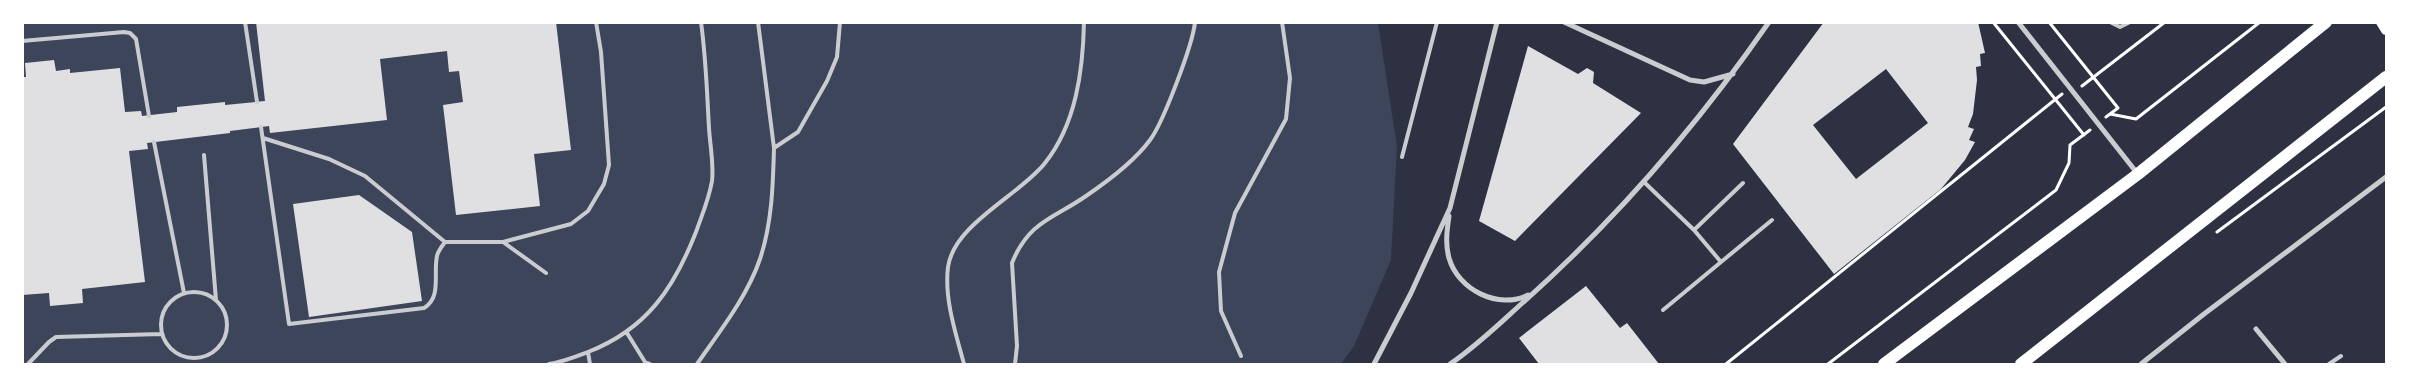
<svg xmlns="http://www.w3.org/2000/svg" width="2409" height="387" viewBox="0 0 2409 387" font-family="'Nunito Sans',sans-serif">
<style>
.green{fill:#3c4559}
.building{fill:#e0e0e3;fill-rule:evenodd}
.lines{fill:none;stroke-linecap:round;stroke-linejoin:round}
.path{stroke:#fff;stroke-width:3}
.service{stroke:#caccd0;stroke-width:4}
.minor{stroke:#caccd0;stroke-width:5}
.secondary{stroke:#fff;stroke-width:10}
.primary{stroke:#fff;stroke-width:12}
</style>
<rect width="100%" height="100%" fill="#2d3142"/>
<path class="green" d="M 22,23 L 1378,23 L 1397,146 L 1391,260 L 1354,346 L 1341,364 L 23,364 Z"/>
<path class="building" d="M 256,22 L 556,22 L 571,150 L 534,154 L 540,206 L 456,215 L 443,105 L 463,102 L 459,71 L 449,72 L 447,51 L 380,59 L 387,120 L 270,133 L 269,126 L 230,131 L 230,133 L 147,143 L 148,149 L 129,151 L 145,282 L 82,289 L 83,303 L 50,306 L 49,293 L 22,295 L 22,77 L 26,77 L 25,63 L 54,60 L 56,71 L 70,69 L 70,73 L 120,68 L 125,112 L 141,111 L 142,116 L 177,112 L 177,107 L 225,102 L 225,105 L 265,101 Z
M 1824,22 L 1978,22 L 1985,53 L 1980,54 L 1981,66 L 1976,67 L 1977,80 L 1973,114 L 1968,127 L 1974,129 L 1969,140 L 1975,142 L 1965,160 L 1941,189 L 1834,274 L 1733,144 ZM 1886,69 L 1928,123 L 1856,179 L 1813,125 Z
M 1528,46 L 1578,74 L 1587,68 L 1594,72 L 1593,83 L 1641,113 L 1515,241 L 1479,221 Z
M 359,195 L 412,232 L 422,301 L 309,317 L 293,204 Z
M 1586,286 L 1620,328 L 1627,323 L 1659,364 L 1539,364 L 1519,338 Z"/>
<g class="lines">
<path class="path" d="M 1993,22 L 2084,135
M 2049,22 L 2118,108 L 2110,114
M 2082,86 L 2165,22
M 2106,117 L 2110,114 L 2136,119 L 2260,22
M 2217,232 L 2386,107
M 1726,364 L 2062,94
M 1828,364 L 2056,190 L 2069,163 L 2070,145 L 2090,130"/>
<path class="service" d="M 245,22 L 257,102
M 758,22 L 774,148
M 2110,22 L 2120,27 L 2130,22
M 22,41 L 124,32 L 130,33 L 136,39 L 149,116
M 261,127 L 289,324 L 424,308 C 442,297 433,274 437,256 C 438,251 442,246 445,242 L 503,242 L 571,224 L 588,211 L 604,184 L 609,165 L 601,52 L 596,22
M 263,138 L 329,159 L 365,176 L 445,242
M 154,142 L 184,293
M 204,155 L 216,300
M 1402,157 L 1437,22
M 1644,182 L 1694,230 L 1743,183
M 1694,230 L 1721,262 L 1772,220
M 503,242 L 546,273
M161 325a33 33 0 1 1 66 0a33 33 0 1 1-66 0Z
M 1663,310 L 1721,262
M 627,333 L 645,362 L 650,364
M 588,352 L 590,364
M 1241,356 L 1221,311 L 1219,272 L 1235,213 L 1286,119 L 1290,78 L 1282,22
M 28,364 L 49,342 L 56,337 L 161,334
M 549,364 C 563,362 575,357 588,352 C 647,329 674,288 696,232 C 702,215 709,199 712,181 C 714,165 710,145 709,128 C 707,93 706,58 701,22
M 697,364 C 720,331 747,297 760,259 C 772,223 773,185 774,148 L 798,132 L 827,81 L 837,57 L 840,22
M 964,364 C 956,334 944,299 948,267 C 954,224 1020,195 1045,163 C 1076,124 1083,71 1084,22
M 1015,364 L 1017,346 L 1012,263 C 1029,221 1053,219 1086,196 C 1108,181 1134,162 1150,140 C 1163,123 1193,44 1195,22
M 2329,364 L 2341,356"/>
<path class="minor" d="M 1564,22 L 1690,80 L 1704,82 L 1733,74
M 2018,22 L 2137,173
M 1449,216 C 1447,230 1445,244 1449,258 C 1458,290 1499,310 1528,295
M 2256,329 L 2285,364
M 1374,364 L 1411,293 L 1450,208 L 1497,22
M 1450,364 C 1475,347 1497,326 1519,306 C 1614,222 1697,126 1769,22
M 2141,364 L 2204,314 L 2386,177"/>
<path class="secondary" d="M 2381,22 L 2386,30"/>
<path class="primary" d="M 1884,364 L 2138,174 L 2326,22
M 2021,364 L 2386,77"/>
</g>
<rect width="2409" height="387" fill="none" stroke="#ffffff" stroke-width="48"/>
</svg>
